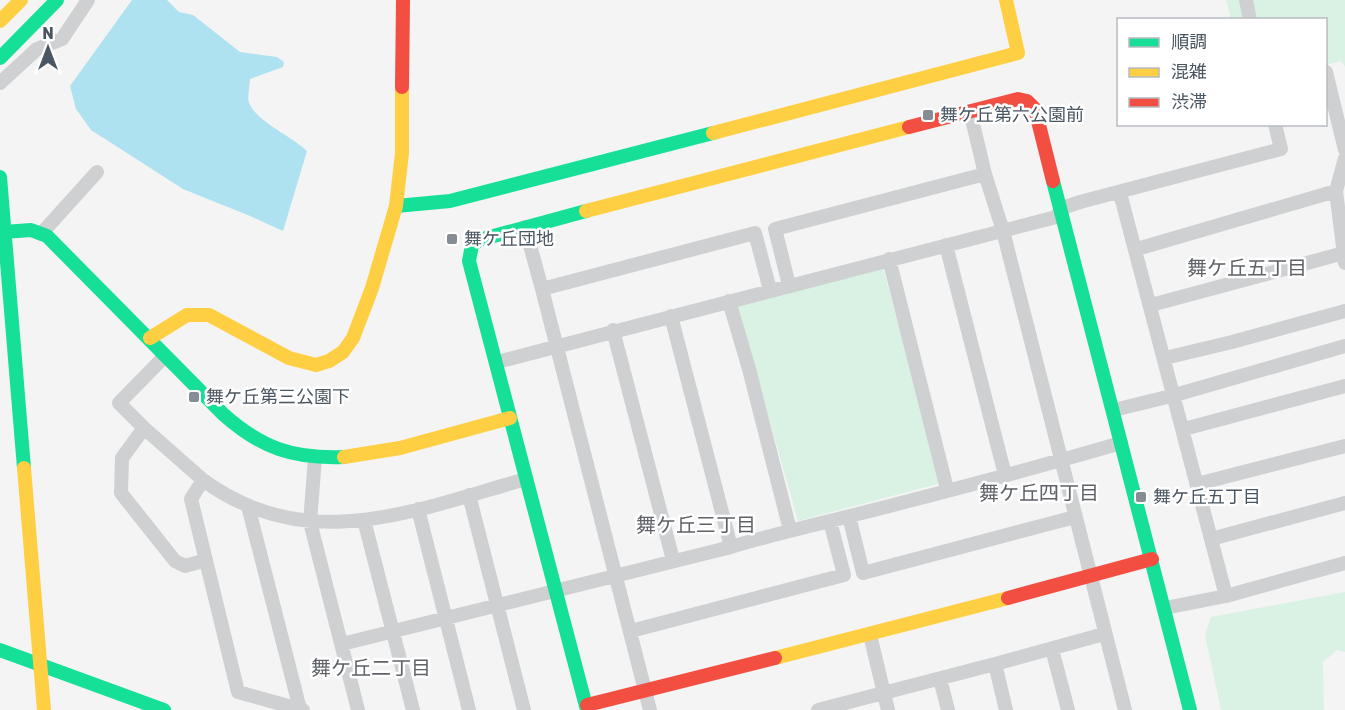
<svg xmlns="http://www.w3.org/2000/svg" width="1345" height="710" viewBox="0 0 1345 710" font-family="Rubik,'Noto Sans JP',sans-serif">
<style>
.green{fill:#d9f2e3}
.water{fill:#aee2f0}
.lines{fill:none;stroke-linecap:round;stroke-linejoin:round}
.street{stroke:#ced0d2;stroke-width:14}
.fast{stroke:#16e098;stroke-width:14}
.slow{stroke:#ffcf43;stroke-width:14}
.jam{stroke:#f24e42;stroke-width:14}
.poi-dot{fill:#868d94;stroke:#fff;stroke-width:2}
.labels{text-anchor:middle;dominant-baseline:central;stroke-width:5;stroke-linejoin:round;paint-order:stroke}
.poi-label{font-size:18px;fill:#4a5661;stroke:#fff;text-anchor:start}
.neighbourhood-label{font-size:20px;fill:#5f6368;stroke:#fff}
</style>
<rect width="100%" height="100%" fill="#f4f4f4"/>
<path class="green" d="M 1226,0 L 1345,0 L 1345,67 L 1341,61 L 1326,65 L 1326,20 L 1231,19 Z
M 883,268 L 941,483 L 798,521 L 737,306 Z
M 1345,592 L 1345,652 L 1337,650 L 1323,662 L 1324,710 L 1221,710 L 1205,635 L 1211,617 Z"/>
<path class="water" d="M 132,0 L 167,0 L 179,12 L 193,15 L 240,52 L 277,57 L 284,62 L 283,67 L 250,79 C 250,86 247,96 249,103 C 257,122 292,136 307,151 L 283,231 L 250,216 L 183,189 L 91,130 L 76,109 L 70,86 Z"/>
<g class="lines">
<path class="street" d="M 1246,0 L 1250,20
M 1326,72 L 1345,150
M 0,83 L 37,49 L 62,39 L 88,0
M 970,111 L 985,174 L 1003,231 L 1125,710
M 1345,158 L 1336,191 L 1345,263
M 1120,193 L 1226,596
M 525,227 L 542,289 L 650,710
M 41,234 L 97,172
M 946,245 L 1005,475
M 1137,249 L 1336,191
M 889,259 L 947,489
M 789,285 L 775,229 L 985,174
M 542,289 L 755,233 L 770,290
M 729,301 L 749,369 L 790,530
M 1151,305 L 1344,253
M 671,316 L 731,547
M 613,330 L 673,560
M 165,356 L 119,403 L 144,428 L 203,480 C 308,557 415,510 526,479
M 1165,358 L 1232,342 L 1345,311
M 497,362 L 1056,217 L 1062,208 L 1080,202 L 1281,149 L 1275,124
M 1114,410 L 1175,395 L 1345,346
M 144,428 L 122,458 L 121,493 L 175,561 L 185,566 L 206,560
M 1184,429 L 1345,386
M 315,458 L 310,522 L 358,710
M 203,480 L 191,499 L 238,692 L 303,710
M 1197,484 L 1345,446
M 469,495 L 524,710
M 248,506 L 300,709
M 418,509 L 469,710
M 849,516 L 863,573 L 1075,517
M 364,520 L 413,710
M 1211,539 L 1345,503
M 1165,608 L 1226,596 L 1345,563
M 631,631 L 844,575 L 830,521
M 870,635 L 888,710
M 342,644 L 731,547 C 770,535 810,526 850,516 C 941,493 1031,469 1121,443
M 1052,649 L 1068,710
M 995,664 L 1006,710
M 940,679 L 948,710
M 818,710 L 995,664 L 1104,634"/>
<path class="fast" d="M 0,58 L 57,0
M 0,177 L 24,468
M 1053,181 L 1190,710
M 396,206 L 450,201 L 713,133
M 586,211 L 479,240 L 472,245 L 469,261 L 587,710
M 4,232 L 31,230 L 47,236 L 223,414 C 261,448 293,459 344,457
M 0,650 L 164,710"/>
<path class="slow" d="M 0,21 L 21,0
M 713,133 L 1018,53 L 1006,0
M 586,211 L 909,127
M 150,338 L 187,315 L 209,315 L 289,358 L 316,365 L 329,361 L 343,352 L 353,338 L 372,288 L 396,206 L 402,153 L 402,87
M 344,457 L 400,448 L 510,418
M 24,468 L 44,710
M 775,658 L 1008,598"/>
<path class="jam" d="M 402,87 L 403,0
M 909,127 L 1018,99 L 1027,101 L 1035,109 L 1053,181
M 1008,598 L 1152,559
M 587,705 L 775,658"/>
</g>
<g class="poi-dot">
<rect x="922" y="109" width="12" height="12" rx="3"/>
<rect x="446" y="233" width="12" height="12" rx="3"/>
<rect x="188" y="391" width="12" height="12" rx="3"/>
<rect x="1135" y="491" width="12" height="12" rx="3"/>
</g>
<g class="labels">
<g class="poi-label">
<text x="940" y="115">舞ケ丘第六公園前</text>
<text x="464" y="239">舞ケ丘団地</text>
<text x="206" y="397">舞ケ丘第三公園下</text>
<text x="1153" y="497">舞ケ丘五丁目</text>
</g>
<g class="neighbourhood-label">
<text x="1247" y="268">舞ケ丘五丁目</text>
<text x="1039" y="493">舞ケ丘四丁目</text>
<text x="696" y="525">舞ケ丘三丁目</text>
<text x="371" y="668">舞ケ丘二丁目</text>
</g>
</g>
<rect x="1117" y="18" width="210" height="108" fill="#ffffff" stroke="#b7bbc0" stroke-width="1.5"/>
<rect x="1129" y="38" width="30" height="9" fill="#16e098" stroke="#b7bbc0" stroke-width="1.5"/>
<text x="1171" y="48" font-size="18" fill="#4a5661">順調</text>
<rect x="1129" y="68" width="30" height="9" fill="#ffcf43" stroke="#b7bbc0" stroke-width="1.5"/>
<text x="1171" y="78" font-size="18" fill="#4a5661">混雑</text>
<rect x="1129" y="98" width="30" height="9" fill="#f24e42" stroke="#b7bbc0" stroke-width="1.5"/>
<text x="1171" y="108" font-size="18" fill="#4a5661">渋滞</text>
<g transform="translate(48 48)" stroke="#ffffff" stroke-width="4.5" paint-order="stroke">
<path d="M0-4.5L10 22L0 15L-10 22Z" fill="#4a5661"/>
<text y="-9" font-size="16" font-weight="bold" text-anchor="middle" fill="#4a5661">N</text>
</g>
</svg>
